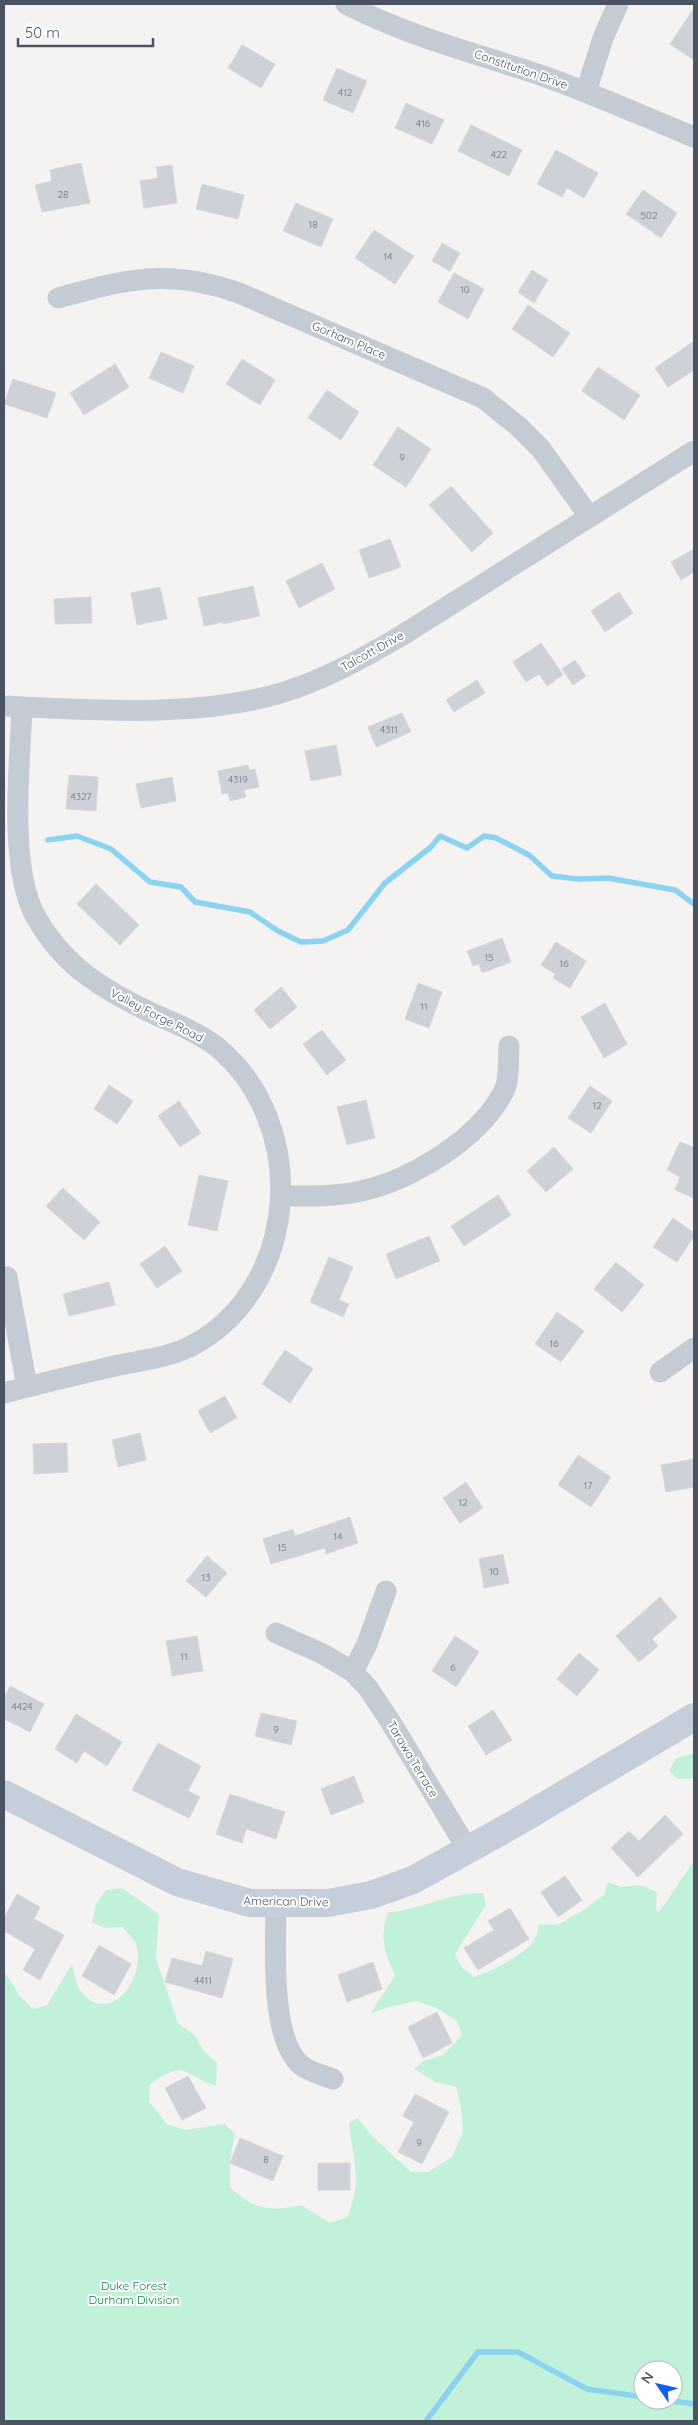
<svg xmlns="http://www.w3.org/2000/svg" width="698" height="2425" viewBox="0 0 698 2425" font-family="Quicksand,sans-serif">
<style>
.green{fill:#c1f2d9;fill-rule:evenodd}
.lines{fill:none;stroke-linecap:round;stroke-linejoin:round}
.stream{stroke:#8cd3f1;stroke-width:5.5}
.building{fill:#ced1d8;stroke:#d6d8de}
.street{stroke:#c3cbd4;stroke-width:21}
.secondary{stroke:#c5cedb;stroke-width:28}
.labels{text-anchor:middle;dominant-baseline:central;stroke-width:4;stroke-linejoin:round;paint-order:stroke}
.number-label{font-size:10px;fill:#6a727f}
.street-label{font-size:12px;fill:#495361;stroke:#fff}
.park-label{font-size:12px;fill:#138355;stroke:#fff}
</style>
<rect width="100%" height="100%" fill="#f5f3f2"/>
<path class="green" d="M 694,1753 L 694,1778 L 678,1779 L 669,1771 L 676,1758 Z
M 694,1861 L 694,2421 L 4,2421 L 4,1971 L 20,1996 L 33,2009 L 47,2005 L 72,1964 C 74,1972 76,1984 80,1990 C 110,2030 149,1975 135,1942 C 133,1937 126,1932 123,1927 L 104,1928 L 92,1922 L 96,1904 L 106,1890 L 122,1888 L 159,1914 L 156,1959 L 178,2023 L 194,2035 L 204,2051 L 217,2063 L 216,2086 C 181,2074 187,2059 150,2084 L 149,2101 L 167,2124 L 185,2130 L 225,2124 L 235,2134 L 230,2159 L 230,2187 C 253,2210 272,2212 301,2205 L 330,2223 L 347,2217 C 363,2181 353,2161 349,2123 L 358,2118 L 372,2136 L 411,2172 L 428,2172 L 452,2157 L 463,2132 L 461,2108 L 456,2087 L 435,2082 L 414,2069 L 423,2061 L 443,2055 L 462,2035 L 457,2021 L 437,2008 L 416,2001 L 389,2007 L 370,2014 L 395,1976 C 384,1951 380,1940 387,1913 C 420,1909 450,1893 483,1893 L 486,1905 L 455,1954 L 461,1967 L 474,1977 C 490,1972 527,1954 535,1939 C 537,1935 538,1928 539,1924 L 557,1925 L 582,1911 L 604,1895 L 608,1882 L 621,1887 L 640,1885 L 657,1892 L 656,1910 L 659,1912 ZM 643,2370 L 673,2370 L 673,2400 L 643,2400 Z"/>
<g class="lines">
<path class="stream" d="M 48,840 L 77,836 L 111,849 L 150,882 L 181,887 L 195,902 L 250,912 L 278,931 L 301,942 L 323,941 L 348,930 L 385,883 L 431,847 L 440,836 L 467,848 L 484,836 L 496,838 L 529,855 L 552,876 L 579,879 L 608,878 L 675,890 L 694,904
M 666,2400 L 694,2404
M 426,2421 L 478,2352 L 518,2352 L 587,2389 L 643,2397"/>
</g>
<path class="building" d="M 694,8 L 694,60 L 670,44 Z
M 242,45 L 275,64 L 261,88 L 228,68 Z
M 337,68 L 367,81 L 353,113 L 323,100 Z
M 406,103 L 444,120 L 432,144 L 395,128 Z
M 471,125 L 522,150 L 509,176 L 458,151 Z
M 556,150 L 598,173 L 584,198 L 567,188 L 562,197 L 537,184 Z
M 81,163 L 90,203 L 42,212 L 35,185 L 52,181 L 50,170 Z
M 172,165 L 177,203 L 144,208 L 140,181 L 158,178 L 156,167 Z
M 202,184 L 244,195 L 238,219 L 196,209 Z
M 643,190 L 677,213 L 661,238 L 626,214 Z
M 296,203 L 333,219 L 321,247 L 283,231 Z
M 374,230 L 414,256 L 395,284 L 355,258 Z
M 442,243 L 460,253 L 450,271 L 432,261 Z
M 532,270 L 548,280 L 534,303 L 518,292 Z
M 454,273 L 484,289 L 468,319 L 438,302 Z
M 528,305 L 570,333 L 553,357 L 512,329 Z
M 694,341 L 694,370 L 668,387 L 655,368 Z
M 161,352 L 194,366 L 183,393 L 149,378 Z
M 242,359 L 275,380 L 260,405 L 226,384 Z
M 115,364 L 129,387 L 84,415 L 70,393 Z
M 598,367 L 640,395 L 624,420 L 582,391 Z
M 13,379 L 56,393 L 47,418 L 4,404 Z
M 327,390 L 359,412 L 341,440 L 308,418 Z
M 398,427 L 431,449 L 406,487 L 373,465 Z
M 451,486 L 493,533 L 472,552 L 429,505 Z
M 390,539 L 401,567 L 369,578 L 359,550 Z
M 694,549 L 694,572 L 681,580 L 671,562 Z
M 322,563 L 335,589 L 299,608 L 286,581 Z
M 253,586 L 260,616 L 223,624 L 223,622 L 204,626 L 198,598 Z
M 160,587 L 167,619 L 137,625 L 131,593 Z
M 619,592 L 633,613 L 605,632 L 591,611 Z
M 91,597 L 92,623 L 55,624 L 54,599 Z
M 541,643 L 563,675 L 547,686 L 539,674 L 526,682 L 513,662 Z
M 575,660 L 586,676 L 573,685 L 562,669 Z
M 477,680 L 485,693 L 454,712 L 446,700 Z
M 402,713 L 411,732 L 376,747 L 368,727 Z
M 336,745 L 342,775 L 311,781 L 305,751 Z
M 248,765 L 250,770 L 255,769 L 259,787 L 244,790 L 246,797 L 230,801 L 228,793 L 222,794 L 218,771 Z
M 69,775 L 98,777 L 96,811 L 66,809 Z
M 172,777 L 176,801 L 141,808 L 136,784 Z
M 96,884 L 139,925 L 120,945 L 77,904 Z
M 502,938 L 511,962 L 482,973 L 479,964 L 473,966 L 467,951 Z
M 556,942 L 586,961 L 570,988 L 553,978 L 555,974 L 541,965 Z
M 418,983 L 442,992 L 429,1028 L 405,1019 Z
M 281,987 L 297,1007 L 270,1029 L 254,1010 Z
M 605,1003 L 627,1044 L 604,1058 L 581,1017 Z
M 322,1030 L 346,1060 L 327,1075 L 303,1044 Z
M 109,1085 L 133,1101 L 117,1124 L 94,1109 Z
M 590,1086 L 612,1101 L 591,1133 L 568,1118 Z
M 366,1100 L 375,1138 L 347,1145 L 337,1107 Z
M 179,1101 L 201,1133 L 180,1147 L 158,1116 Z
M 680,1142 L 693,1147 L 694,1144 L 694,1198 L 675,1190 L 680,1177 L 667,1170 Z
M 554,1147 L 573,1169 L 546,1192 L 527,1171 Z
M 199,1175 L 228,1181 L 217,1231 L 188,1225 Z
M 63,1188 L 100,1222 L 84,1240 L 46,1206 Z
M 498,1195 L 511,1215 L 464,1246 L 451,1226 Z
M 673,1218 L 694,1233 L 694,1236 L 677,1262 L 653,1247 Z
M 429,1236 L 440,1261 L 396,1279 L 386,1254 Z
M 165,1246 L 182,1271 L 157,1288 L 140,1264 Z
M 329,1257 L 353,1267 L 339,1300 L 349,1304 L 343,1317 L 310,1302 Z
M 616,1262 L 644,1285 L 622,1312 L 594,1289 Z
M 109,1282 L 115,1305 L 69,1316 L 63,1294 Z
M 557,1312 L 584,1331 L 561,1362 L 535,1344 Z
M 285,1350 L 313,1369 L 290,1403 L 262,1384 Z
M 225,1396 L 237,1418 L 210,1433 L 198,1411 Z
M 140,1433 L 146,1460 L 118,1467 L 112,1440 Z
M 67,1443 L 68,1472 L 34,1474 L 33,1444 Z
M 578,1455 L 611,1477 L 591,1507 L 558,1485 Z
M 694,1459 L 694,1487 L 666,1492 L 661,1465 Z
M 466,1482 L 483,1508 L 460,1523 L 443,1498 Z
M 350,1517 L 358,1543 L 326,1554 L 325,1548 L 271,1564 L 263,1539 L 293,1529 L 295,1536 Z
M 503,1554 L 509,1583 L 484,1588 L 479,1559 Z
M 207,1556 L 227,1573 L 206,1597 L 186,1581 Z
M 660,1597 L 677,1617 L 652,1639 L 658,1646 L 639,1662 L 616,1636 Z
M 197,1636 L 203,1671 L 172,1676 L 166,1641 Z
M 455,1636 L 479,1652 L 456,1687 L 432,1671 Z
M 579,1653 L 599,1670 L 577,1696 L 557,1679 Z
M 10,1686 L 44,1704 L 30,1732 L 4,1719 L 4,1698 Z
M 493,1710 L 512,1740 L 486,1755 L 468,1726 Z
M 261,1713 L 297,1721 L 291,1745 L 255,1736 Z
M 76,1714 L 122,1742 L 107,1766 L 84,1751 L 77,1763 L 55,1749 Z
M 158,1743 L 201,1766 L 188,1791 L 200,1797 L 189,1818 L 132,1790 Z
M 354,1776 L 364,1802 L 331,1815 L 321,1789 Z
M 230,1794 L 285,1812 L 276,1839 L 246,1829 L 242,1843 L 216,1834 Z
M 665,1815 L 683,1834 L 638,1877 L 611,1848 L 629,1831 L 639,1841 Z
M 565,1876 L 582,1900 L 558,1917 L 541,1892 Z
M 17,1894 L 40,1907 L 34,1919 L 64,1935 L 40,1980 L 23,1970 L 35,1949 L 4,1931 L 4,1918 Z
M 510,1908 L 529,1939 L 478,1970 L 464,1948 L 494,1930 L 488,1921 Z
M 99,1945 L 131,1964 L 114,1995 L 82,1976 Z
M 206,1951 L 233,1959 L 222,1998 L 165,1982 L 172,1958 L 202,1966 Z
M 373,1962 L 382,1989 L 347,2002 L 338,1975 Z
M 437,2012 L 452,2043 L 423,2058 L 408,2027 Z
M 188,2076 L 206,2108 L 182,2120 L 165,2088 Z
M 415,2094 L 449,2112 L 422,2164 L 398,2152 L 414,2122 L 403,2116 Z
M 240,2138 L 283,2156 L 273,2181 L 230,2163 Z
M 318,2163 L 350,2163 L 350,2190 L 318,2190 Z"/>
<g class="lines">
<path class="street" d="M 346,4 C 409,37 479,54 546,77 C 596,95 645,117 694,137
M 586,92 L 603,38 L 618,4
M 58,298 C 126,279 169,268 239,293 L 483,398 L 519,427 L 541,449 L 589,516
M 4,706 C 91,710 197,718 281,693 C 324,680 363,658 401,636 L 694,451
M 282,1196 C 308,1196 336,1197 361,1191 C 412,1180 480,1138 504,1091 C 510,1079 508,1059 509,1046
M 7,1277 L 27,1387
M 660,1372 L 694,1348
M 4,1393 C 42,1383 80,1374 119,1365 C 144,1360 172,1357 195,1344 C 301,1284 309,1123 217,1047 C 199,1033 177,1024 156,1015 C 105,991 64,967 36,917 C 8,868 20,764 22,707
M 276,1633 L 323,1654 L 353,1672 L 368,1688 L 390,1721 L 468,1850
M 353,1672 L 367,1644 L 386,1591
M 276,1904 C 276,1943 269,2038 301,2065 C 309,2072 323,2075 333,2079"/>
<path class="secondary" d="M 4,1794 L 177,1882 L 250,1903 L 328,1903 L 371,1895 L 413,1880 L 514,1824 L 694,1717"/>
</g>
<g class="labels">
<g class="number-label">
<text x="345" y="92">412</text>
<text x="423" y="123">416</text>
<text x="499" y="154">422</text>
<text x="63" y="194">28</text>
<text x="649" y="215">502</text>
<text x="313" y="224">18</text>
<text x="388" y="256">14</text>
<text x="465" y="289">10</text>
<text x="402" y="457">9</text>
<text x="389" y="729">4311</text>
<text x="238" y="779">4319</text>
<text x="81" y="796">4327</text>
<text x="489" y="957">15</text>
<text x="564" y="963">16</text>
<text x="424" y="1006">11</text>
<text x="597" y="1105">12</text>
<text x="554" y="1343">16</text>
<text x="588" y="1485">17</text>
<text x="463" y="1502">12</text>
<text x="338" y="1536">14</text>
<text x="282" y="1547">15</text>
<text x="494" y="1571">10</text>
<text x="206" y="1577">13</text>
<text x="184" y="1656">11</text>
<text x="453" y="1667">6</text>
<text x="22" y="1706">4424</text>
<text x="276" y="1729">9</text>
<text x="203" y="1980">4411</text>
<text x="419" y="2142">9</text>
<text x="266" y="2159">8</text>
</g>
<g class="street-label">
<text transform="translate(521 69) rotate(19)">Constitution Drive</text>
<text transform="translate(349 340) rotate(23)">Gorham Place</text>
<text transform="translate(372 651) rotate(-29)">Talcott Drive</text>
<text transform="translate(157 1015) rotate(27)">Valley Forge Road</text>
<text transform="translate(413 1759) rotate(59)">Tarawa Terrace</text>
<text transform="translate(286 1901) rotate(1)">American Drive</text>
</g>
<g class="park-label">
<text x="134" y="2285">Duke Forest<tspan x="134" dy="14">Durham Division</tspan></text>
</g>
</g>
<rect width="698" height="2425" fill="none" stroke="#495361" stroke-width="10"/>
<g transform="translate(658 2385) rotate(304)"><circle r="24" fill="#ffffff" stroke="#b6bac0"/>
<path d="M0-4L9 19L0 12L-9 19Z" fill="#135eee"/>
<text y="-8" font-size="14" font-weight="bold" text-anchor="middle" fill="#495361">N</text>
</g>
<path d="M18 38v8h135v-8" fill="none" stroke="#495361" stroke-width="2.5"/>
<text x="25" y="38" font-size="15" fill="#495361" stroke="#ffffff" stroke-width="4" paint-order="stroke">50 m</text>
</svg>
